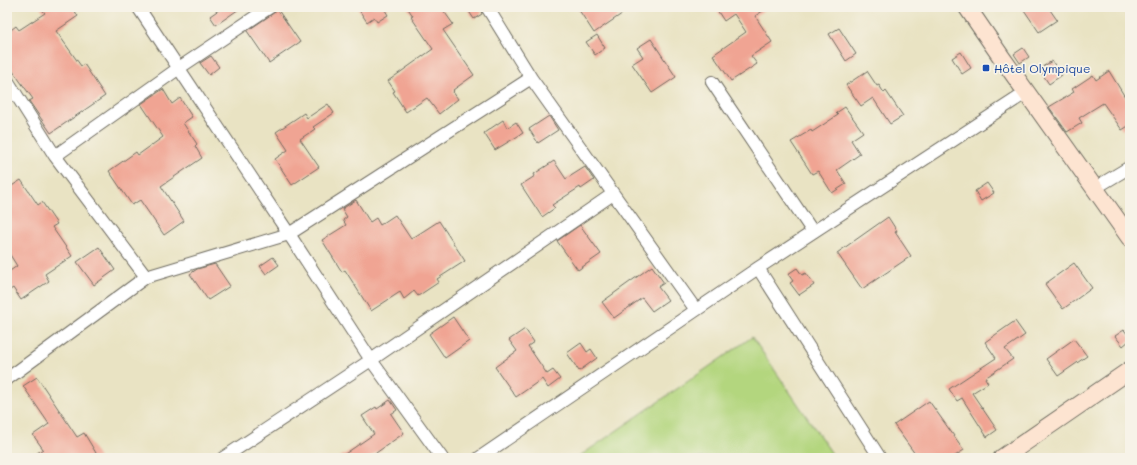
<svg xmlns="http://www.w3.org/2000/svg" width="1137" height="465" viewBox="0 0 1137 465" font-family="Mali,sans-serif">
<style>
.green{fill:#b3d67e;stroke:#6f8054}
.building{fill:#f0a493}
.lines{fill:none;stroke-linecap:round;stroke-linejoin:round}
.street-casing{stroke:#6e6b60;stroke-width:14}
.secondary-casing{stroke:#6e6b60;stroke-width:19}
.street{stroke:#fff;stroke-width:12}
.secondary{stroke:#fde4d1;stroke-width:17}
.transit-dot{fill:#1a4fb4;stroke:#f7f3e8;stroke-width:1.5}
.labels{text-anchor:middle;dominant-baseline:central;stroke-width:3.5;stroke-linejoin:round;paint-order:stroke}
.transit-label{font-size:12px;fill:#164399;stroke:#f7f3e8;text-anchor:start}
</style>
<rect width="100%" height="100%" fill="#f7f3e8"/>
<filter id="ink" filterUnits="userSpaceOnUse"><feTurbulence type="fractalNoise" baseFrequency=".025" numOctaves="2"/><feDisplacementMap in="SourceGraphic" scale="8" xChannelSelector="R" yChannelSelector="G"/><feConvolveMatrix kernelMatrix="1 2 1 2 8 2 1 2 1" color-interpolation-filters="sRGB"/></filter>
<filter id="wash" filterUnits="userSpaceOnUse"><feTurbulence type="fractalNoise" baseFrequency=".012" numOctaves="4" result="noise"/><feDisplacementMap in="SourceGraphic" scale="16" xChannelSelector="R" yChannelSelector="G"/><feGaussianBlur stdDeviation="0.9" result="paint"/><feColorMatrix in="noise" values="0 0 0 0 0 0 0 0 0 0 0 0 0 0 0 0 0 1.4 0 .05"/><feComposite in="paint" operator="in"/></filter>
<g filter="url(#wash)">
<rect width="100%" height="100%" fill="#e9e3c3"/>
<path class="green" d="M 752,337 L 835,458 L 577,458 Z"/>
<g id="blocks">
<path class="building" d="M 40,7 L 72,7 L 78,16 L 56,31 L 81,66 L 84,64 L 105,96 L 51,133 L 29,101 L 33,99 L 7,63 L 7,33 L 16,26 L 19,30 L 45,13 Z
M 223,7 L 242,7 L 216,25 L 210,16 Z
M 357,7 L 389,7 L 385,10 L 388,15 L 377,22 L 374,17 L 367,22 Z
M 407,7 L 441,7 L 453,24 L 443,30 L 474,75 L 453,90 L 454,91 L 453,92 L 458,99 L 439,114 L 427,98 L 406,112 L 393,92 L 395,91 L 388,81 L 433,49 L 411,17 L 413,16 Z
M 466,7 L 480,7 L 482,14 L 474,19 Z
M 577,7 L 632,7 L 594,33 Z
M 715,7 L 769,7 L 755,16 L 772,42 L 751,56 L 757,64 L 731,81 L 713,55 L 746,32 L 734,14 L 724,21 Z
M 1022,7 L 1048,7 L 1057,20 L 1039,32 Z
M 278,10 L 300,42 L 269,63 L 247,31 Z
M 839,28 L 856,54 L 846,61 L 829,34 Z
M 597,35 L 605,48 L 595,55 L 586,42 Z
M 651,39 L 676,77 L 652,93 L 632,64 L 643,57 L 637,48 Z
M 1023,48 L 1029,57 L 1020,63 L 1014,54 Z
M 961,52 L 971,68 L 962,74 L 952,58 Z
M 211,56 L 219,67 L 209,75 L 200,63 Z
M 1052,61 L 1062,75 L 1049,84 L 1039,69 Z
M 867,71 L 877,86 L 879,85 L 884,93 L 886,91 L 903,116 L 890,124 L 873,98 L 861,106 L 846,85 Z
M 1109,71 L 1130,105 L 1130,125 L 1122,130 L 1103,103 L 1079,118 L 1082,123 L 1067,132 L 1049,107 L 1074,92 L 1072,89 L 1093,75 L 1096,80 Z
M 163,89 L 172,104 L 180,98 L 192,117 L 183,123 L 197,144 L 195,146 L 202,158 L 161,186 L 184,221 L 164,235 L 140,200 L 132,205 L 109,171 L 136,152 L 138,155 L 163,137 L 141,104 Z
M 328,104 L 334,113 L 313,127 L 315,129 L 300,139 L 319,167 L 292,185 L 275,159 L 288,150 L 276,132 L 304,113 L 307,118 Z
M 845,107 L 863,132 L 851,140 L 860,154 L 837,170 L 846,184 L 832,193 L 818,171 L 812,174 L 791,142 L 811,130 L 812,132 L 838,115 L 836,113 Z
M 549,116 L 558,130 L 538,143 L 529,129 Z
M 503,120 L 507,128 L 516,122 L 523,133 L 495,150 L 484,133 Z
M 554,161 L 566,179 L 585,167 L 594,180 L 581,189 L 580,187 L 552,205 L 555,208 L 542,217 L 521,185 L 535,176 L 534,174 Z
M 21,180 L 38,205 L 42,202 L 57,224 L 52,227 L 72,256 L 45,274 L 49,281 L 21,300 L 13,288 L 7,292 L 7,273 L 17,266 L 7,250 L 7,189 Z
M 987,183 L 994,193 L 981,201 L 975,191 Z
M 356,200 L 370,222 L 376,218 L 380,225 L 395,215 L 411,239 L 439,221 L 465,261 L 437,279 L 439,282 L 418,296 L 414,291 L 404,299 L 400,292 L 371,311 L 345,270 L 342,272 L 322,240 L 346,225 L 343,220 L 347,217 L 342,209 Z
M 888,217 L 897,231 L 895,232 L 911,256 L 862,289 L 837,253 Z
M 580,225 L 601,254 L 578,270 L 557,241 Z
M 99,247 L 115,270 L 94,285 L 77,262 Z
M 273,257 L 279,265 L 266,274 L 260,266 Z
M 1074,263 L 1092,288 L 1063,309 L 1045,284 Z
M 215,264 L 230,286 L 208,300 L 190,274 L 197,269 Z
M 652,266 L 664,283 L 658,287 L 668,300 L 652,311 L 642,298 L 614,318 L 602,302 Z
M 797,268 L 802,275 L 806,273 L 814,285 L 799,295 L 790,283 L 793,281 L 788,274 Z
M 453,317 L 469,341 L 445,358 L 429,334 Z
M 1015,321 L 1025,335 L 1005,349 L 1013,359 L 985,378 L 988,383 L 972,393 L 997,430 L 987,437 L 962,398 L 957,401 L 949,389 L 996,358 L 985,342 Z
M 525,329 L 534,342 L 528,346 L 547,374 L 553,370 L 560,379 L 548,388 L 542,379 L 516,397 L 495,367 L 517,351 L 509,340 Z
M 1124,330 L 1130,337 L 1130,340 L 1123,346 L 1115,336 Z
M 1074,339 L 1087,356 L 1058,376 L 1046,359 Z
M 581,343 L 587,352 L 591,349 L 597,358 L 579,371 L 567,353 Z
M 37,377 L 77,437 L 84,433 L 99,458 L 30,458 L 43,449 L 33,435 L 49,424 L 23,386 Z
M 390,400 L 397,410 L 391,414 L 404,433 L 369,458 L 339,458 L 374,434 L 362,416 L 376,407 L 377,409 Z
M 929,401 L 964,450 L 952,458 L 918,458 L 894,425 Z"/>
</g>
</g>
<g filter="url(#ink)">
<use href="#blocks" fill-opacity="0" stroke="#6e6b60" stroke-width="1"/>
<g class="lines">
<defs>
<path id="street" d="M 138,7 L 289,234 L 371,360 L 442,458
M 487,7 L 531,78 L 696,310
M 7,80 L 55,156 L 146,277
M 712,82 L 813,232
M 55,156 L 179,68 L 270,7
M 1095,188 L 1130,167
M 758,268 L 880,458
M 7,379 L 146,277 L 289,234 L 531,78
M 223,458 L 371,360 L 613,194
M 479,458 L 758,268 L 1027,92"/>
<path id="secondary" d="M 967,7 L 1002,58 L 1130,238
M 1002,458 L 1130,370"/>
</defs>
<use href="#street" class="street-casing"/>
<use href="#secondary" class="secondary-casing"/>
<use href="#street" class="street"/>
<use href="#secondary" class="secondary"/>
</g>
</g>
<rect class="transit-dot" x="982" y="64" width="8" height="8" rx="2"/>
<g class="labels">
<g class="transit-label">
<text x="994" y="68">Hôtel Olympique</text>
</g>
</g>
<rect width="1137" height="465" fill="none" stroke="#f7f3e8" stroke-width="24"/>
</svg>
